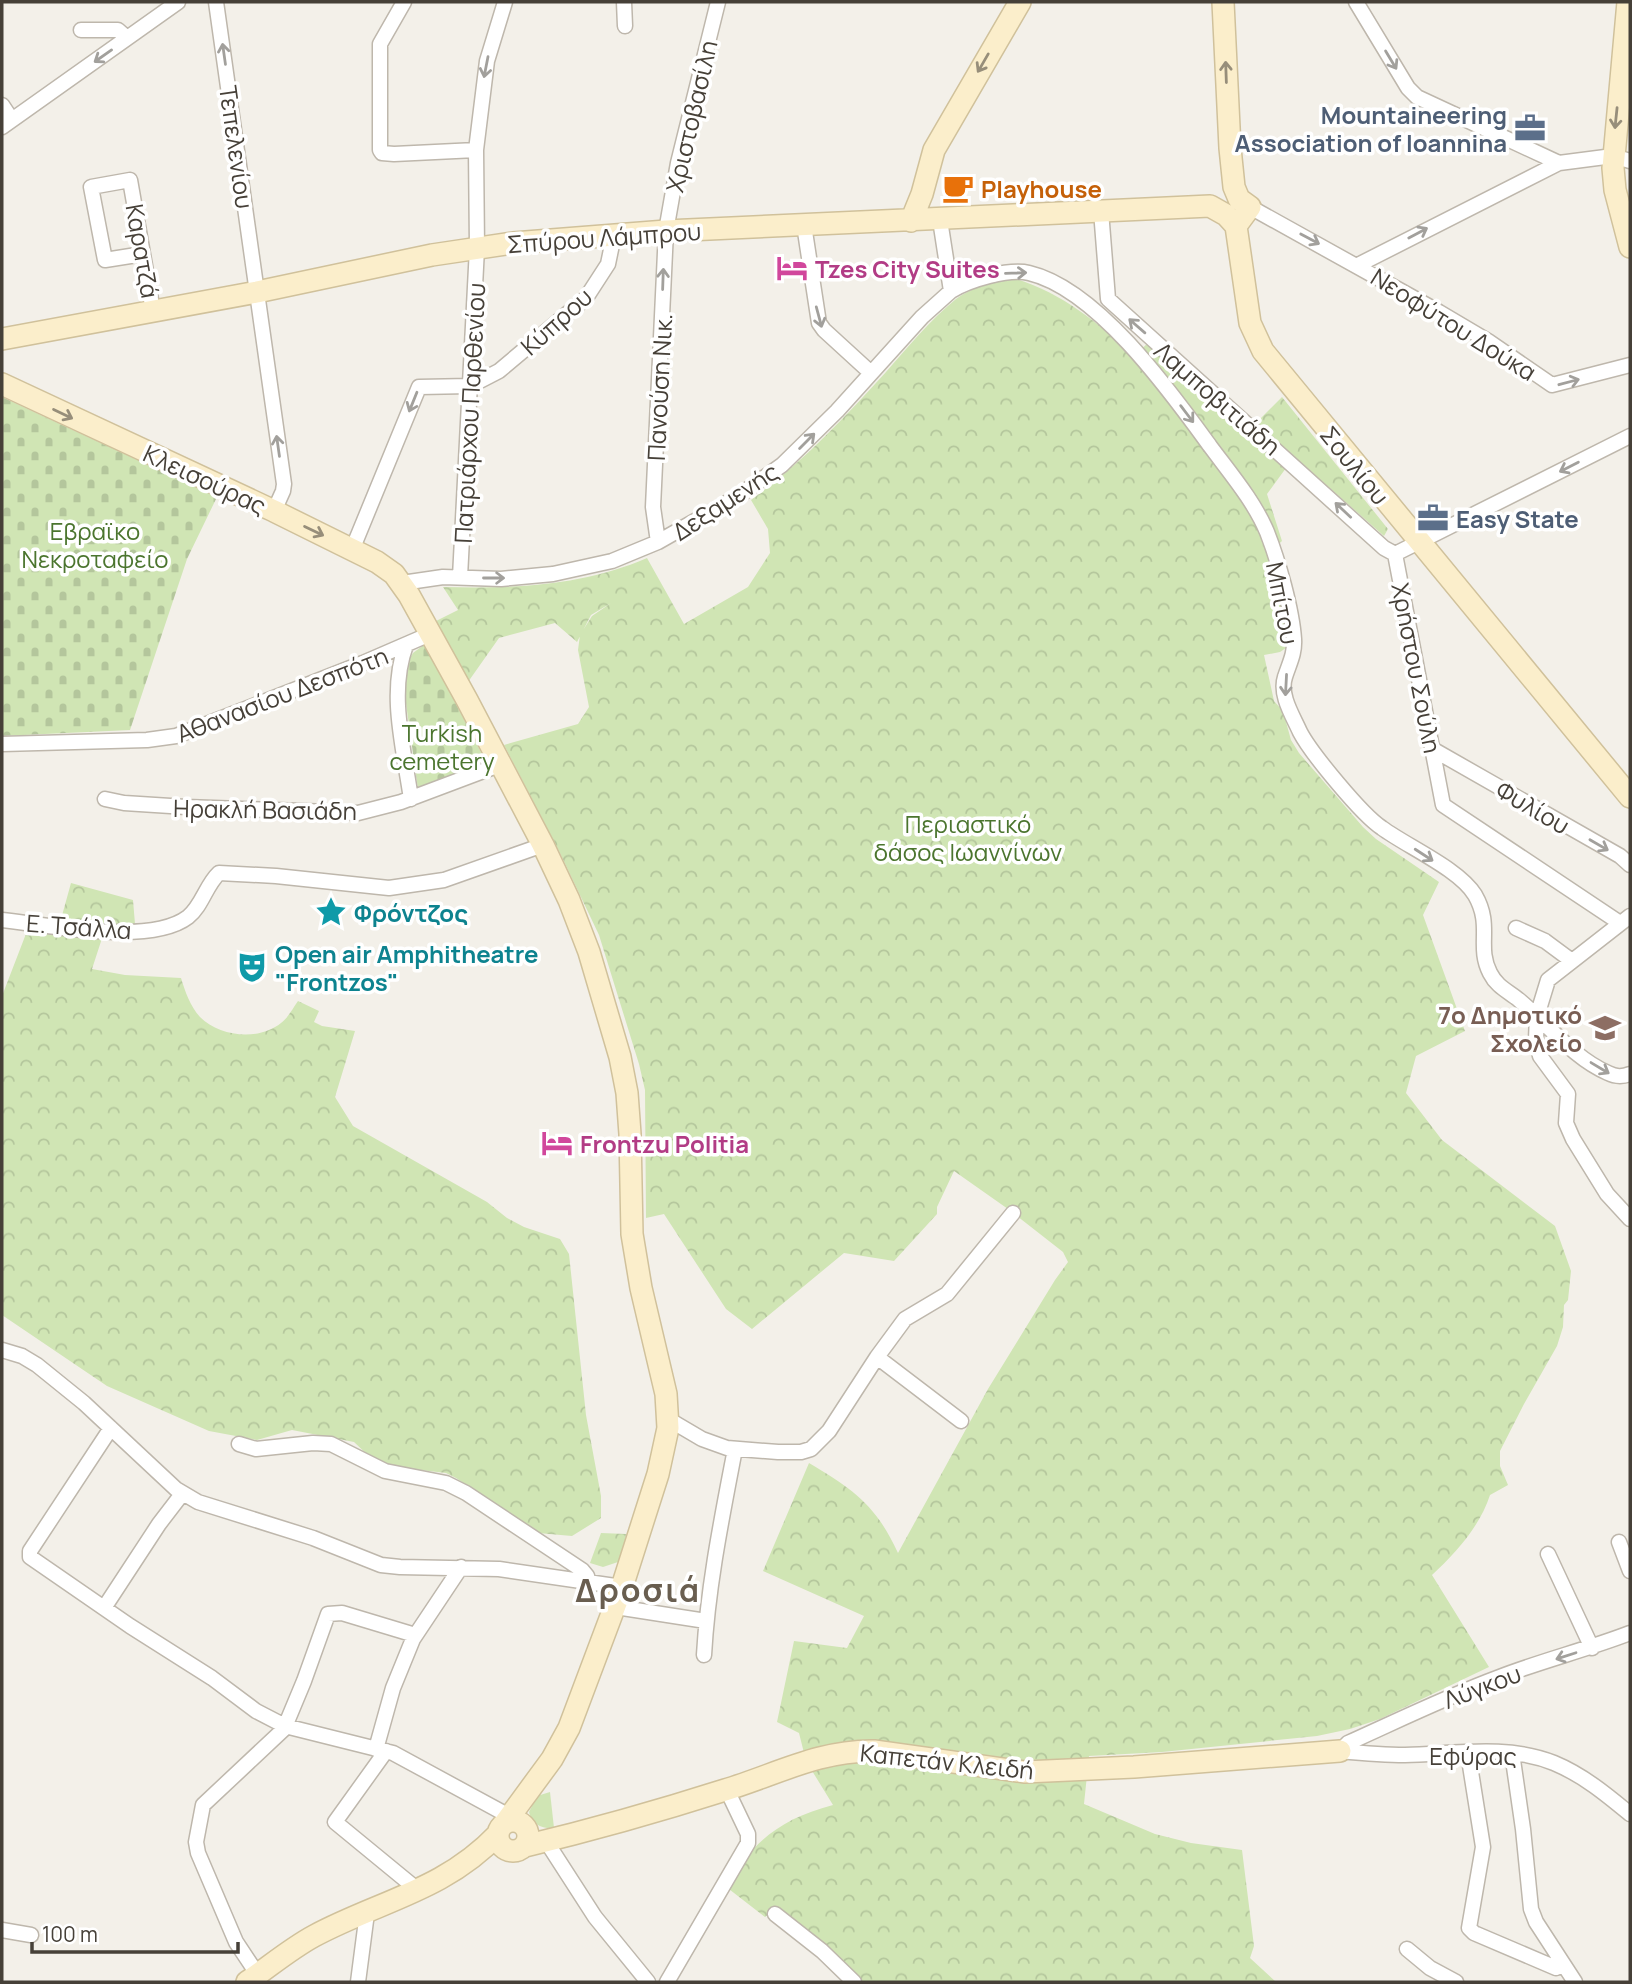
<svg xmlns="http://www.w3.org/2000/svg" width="1632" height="1984" viewBox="0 0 1632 1984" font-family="Manrope,sans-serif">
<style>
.green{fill:#d0e5b4}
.forest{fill:url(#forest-crowns)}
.cemetery{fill:url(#cemetery-stones)}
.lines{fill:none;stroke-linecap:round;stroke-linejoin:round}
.street-casing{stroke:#beb7ac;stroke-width:17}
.secondary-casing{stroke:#d0c19b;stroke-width:24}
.street{stroke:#fff;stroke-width:14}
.secondary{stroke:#fbeecb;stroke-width:21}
.oneway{stroke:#a2a09c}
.oneway2{stroke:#978e7a}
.labels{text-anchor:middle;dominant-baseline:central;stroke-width:7;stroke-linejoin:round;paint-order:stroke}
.service-label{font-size:24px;font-weight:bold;fill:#4e5e75;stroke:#fff;text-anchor:end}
.street-label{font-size:24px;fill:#464038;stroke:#fff}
.food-label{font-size:24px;font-weight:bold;fill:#c56008;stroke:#fff;text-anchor:start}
.hotel-label{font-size:24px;font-weight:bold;fill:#b23c85;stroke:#fff;text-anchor:start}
.park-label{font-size:24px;fill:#4b752e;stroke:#fff}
.culture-label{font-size:24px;font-weight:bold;fill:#0d838f;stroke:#fff;text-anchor:start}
.education-label{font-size:24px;font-weight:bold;fill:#785e54;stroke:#fff;text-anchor:end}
.district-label{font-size:32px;font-weight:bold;letter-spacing:2px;fill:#695e50;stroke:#fff}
</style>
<defs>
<pattern id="forest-crowns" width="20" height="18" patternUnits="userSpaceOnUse" patternTransform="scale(1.75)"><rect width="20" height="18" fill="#d0e5b4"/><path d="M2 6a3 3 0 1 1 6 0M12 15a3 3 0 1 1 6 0" fill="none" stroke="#b4c69c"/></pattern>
<pattern id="cemetery-stones" width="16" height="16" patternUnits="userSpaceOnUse" patternTransform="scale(1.75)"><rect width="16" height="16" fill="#d0e5b4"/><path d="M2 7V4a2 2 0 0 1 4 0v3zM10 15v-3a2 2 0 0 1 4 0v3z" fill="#b4c69c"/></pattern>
</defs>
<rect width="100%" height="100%" fill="#f3f0e9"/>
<path class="green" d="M 550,1792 L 554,1828 C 542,1829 531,1824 529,1812 L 537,1796 Z"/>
<path class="forest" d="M 1016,279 C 1062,293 1099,323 1133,356 L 1147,344 L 1286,468 L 1267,494 L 1282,541 L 1270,552 L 1287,617 L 1286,648 L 1280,652 L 1264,655 L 1274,701 L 1283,711 L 1291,740 L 1299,753 L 1363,827 L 1376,839 L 1439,882 L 1423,915 L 1465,1031 L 1416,1056 L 1406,1093 L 1442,1140 L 1555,1226 L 1571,1271 L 1568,1300 L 1564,1305 L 1563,1327 L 1557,1346 L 1524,1404 L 1500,1451 L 1500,1466 L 1508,1485 L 1490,1495 C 1480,1526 1456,1553 1432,1575 L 1489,1667 L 1380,1719 L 1350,1729 L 1317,1736 L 1162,1752 L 1089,1756 L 1084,1804 L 1155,1834 L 1191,1843 L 1242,1850 L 1254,1946 L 1250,1958 L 1276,1982 L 860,1982 L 776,1909 L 765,1917 L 725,1886 C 754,1841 780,1819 833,1805 L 806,1761 L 799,1733 L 777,1722 L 794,1641 L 847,1648 L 864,1616 L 763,1571 L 809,1463 C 853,1489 876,1505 898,1553 L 988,1389 L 1055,1280 L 1068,1262 L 1063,1252 L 1008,1209 L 954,1171 L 937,1207 L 937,1214 L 894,1261 L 844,1253 L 752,1329 L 726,1309 L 664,1214 L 646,1218 L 645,1090 L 639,1064 L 599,935 L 559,851 L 504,745 L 578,724 L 589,707 L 578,650 L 580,635 L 592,616 L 611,603 L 591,615 L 577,642 L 555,623 L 499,638 L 468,682 L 434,622 L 458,610 L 443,587 C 512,589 583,586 647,558 L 684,624 L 748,587 L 770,553 L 768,529 L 751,500 C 802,463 843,419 886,372 C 908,347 930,320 956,299 C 972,287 996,280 1016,279 Z
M 1282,397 L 1388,529 L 1384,536 L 1256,423 Z
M 71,883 L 133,900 L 135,924 L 106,926 L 92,969 L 125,975 L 181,978 C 185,991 190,1006 200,1017 C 220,1037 259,1041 281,1023 C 288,1018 293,1008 298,1001 L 319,1011 L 314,1022 L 322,1026 L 355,1031 L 335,1097 L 353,1126 L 487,1202 L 507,1218 L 524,1227 L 560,1239 L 569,1254 L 586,1415 L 601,1496 L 601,1518 L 572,1536 L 538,1533 L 456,1478 L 446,1473 L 386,1466 L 374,1461 L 354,1442 L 292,1430 L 257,1440 L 209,1431 L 107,1386 L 2,1315 L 2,996 L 29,926 L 58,930 Z
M 601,1533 L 626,1534 L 621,1561 L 603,1567 L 590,1563 Z"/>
<path class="cemetery" d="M 2,397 L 217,497 L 187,559 L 130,730 L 2,736 Z
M 425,644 L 486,762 L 418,789 L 403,682 L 407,663 L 413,653 Z"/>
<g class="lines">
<defs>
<path id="street" d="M 216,2 L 284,484 L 283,491 L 274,511
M 404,2 L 380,44 L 380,150 L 382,153 L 394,154 L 476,150
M 624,2 L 625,26
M 1356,2 L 1408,88 L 1417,97 L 1559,163
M 81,30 L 118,30 L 127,38
M 2,105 L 12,120
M 2,127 L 178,2
M 1250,207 L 1439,312 L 1488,341 L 1552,385 L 1630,365
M 1101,211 L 1108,299 L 1384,548 L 1395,554
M 804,225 L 819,323 L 824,330 L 871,373
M 143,254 L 105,260 L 91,187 L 130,180 L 153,311
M 1358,265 L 1559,163 L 1613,156 L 1630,161
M 951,291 C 969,280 1009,268 1029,273 C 1097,289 1170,391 1210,446 C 1230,473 1254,501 1267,532 C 1278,560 1292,609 1294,639 C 1295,654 1289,664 1285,677 C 1279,695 1293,716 1300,732 C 1311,753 1362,815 1382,828 C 1408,847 1459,869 1475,895 C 1493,926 1476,946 1490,973 C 1497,987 1508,991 1519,1000 C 1548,1024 1573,1058 1608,1073 C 1616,1077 1622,1077 1630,1074
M 658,542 L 653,507 L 666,231 L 678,163 L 718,2
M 352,550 L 419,387 L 470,386 L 499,371 L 586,298 L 608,264 L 614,235
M 460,577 L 477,248 L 476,150 L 487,61 L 505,2
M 402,583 L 443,577 L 501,579 L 553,574 L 612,561 L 658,542 L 737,497 L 782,465 L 837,411 L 922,317 L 951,291 L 940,220
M 406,645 C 388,693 404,749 411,799
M 2,744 L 147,740 L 176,736 L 363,663 L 430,634
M 1434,750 L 1620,856 L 1630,865
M 105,799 L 124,803 L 186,807 L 358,813 L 401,802 L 502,764
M 1630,916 L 1548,980 L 1537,1016 L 1536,1039 L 1540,1056 L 1568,1094 L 1566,1123 L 1573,1139 L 1607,1194 L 1630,1219
M 2,920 C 48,925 150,946 188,917 C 202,906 206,885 219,873 L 276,876 L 389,888 L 444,880 L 543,845
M 1620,923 L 1443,805 L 1395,554 L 1630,436
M 1516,928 L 1545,941 L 1572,961
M 2,1350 L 22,1356 L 37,1365 L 84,1403 L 176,1489 L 198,1502 L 313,1538 L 381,1565 L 400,1567 L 499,1569 L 622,1587
M 877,1357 L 961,1421
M 668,1419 L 702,1439 L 727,1448 L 778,1452 L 801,1452 L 811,1449 L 829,1431 L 877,1357 L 905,1319 L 947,1294 L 1013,1213
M 111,1428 L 30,1551 L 30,1557 L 130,1626 L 212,1678 L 256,1711 L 285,1726 L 393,1753 L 511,1817
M 239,1444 L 256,1449 L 313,1443 L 331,1444 L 385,1471 L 446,1483 L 466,1493 L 582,1570 L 587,1576 L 589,1583
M 1619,1542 L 1630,1571
M 1548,1554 L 1592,1648
M 616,1607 L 706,1621
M 104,1608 L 159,1524 L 182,1494
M 704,1655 C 708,1585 722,1517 735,1449
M 376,1749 L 393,1688 L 413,1639 L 461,1567
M 386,1751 L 335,1822 L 419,1891
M 1340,1751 L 1348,1743 C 1397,1721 1446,1697 1497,1678 C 1540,1661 1586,1650 1630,1633
M 1340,1751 C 1361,1753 1383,1755 1405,1755 C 1454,1754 1507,1744 1554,1763 C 1583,1775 1607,1795 1630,1814
M 1468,1753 L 1483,1847 L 1469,1928 L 1474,1933 L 1556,1968 L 1563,1965
M 1512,1753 L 1523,1829 L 1531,1909 L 1536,1922 L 1575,1982
M 546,1841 L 595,1917 L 648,1982
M 775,1914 L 822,1951 L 854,1982
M 2,1930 L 31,1935
M 1407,1949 L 1430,1968 L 1456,1982
M 258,1975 L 236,1942 L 198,1853 L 196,1842 L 203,1805 L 284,1729 L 304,1681 L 328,1614 L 342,1613 L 415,1635
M 358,1982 L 367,1913
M 667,1982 L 748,1843 L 748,1834 L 727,1790"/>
<path id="secondary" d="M 1223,2 L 1230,148 L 1234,187 L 1239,199 L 1250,207 L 1236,226
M 1628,2 L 1613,168 L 1615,190 L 1630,247
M 911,221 L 922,194 L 934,150 L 1020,2
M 2,339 L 257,292 L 432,255 L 513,243 L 666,231 L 1210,206 L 1226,215 L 1236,226 L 1250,323 L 1263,351 L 1630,797
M 2,384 L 274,511 L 377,562 L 394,574 L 409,595 L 467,700 L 543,845 L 569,900 L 589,952 L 620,1057 L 627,1093 L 630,1134 L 632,1234 L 641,1288 L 666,1394 L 668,1428 L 658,1474 L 622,1587 L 569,1728 L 552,1759 L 505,1823
M498 1836a15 15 0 1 1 30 0a15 15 0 1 1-30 0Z
M 525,1846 C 592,1830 659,1811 725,1790 C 775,1775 820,1750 874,1751 L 1025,1772 L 1134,1767 L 1340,1751
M 247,1982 C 269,1967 290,1949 314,1936 C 379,1901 444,1891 498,1834"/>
</defs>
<use href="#street" class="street-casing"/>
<use href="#secondary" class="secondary-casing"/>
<use href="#street" class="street"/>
<use href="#secondary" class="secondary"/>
</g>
<defs><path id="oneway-shaft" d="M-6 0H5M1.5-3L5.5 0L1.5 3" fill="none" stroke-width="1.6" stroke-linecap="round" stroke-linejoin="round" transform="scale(1.75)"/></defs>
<g class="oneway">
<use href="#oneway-shaft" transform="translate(224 54) rotate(-98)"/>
<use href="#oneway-shaft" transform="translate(103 56) rotate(145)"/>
<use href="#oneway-shaft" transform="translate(1391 60) rotate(59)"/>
<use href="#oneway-shaft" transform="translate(486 67) rotate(101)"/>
<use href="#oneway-shaft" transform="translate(1418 233) rotate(-28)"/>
<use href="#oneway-shaft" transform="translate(1310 239) rotate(28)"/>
<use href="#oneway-shaft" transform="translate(1016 273) rotate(-2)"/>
<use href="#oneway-shaft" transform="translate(663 279) rotate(-88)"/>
<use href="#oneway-shaft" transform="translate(819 317) rotate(75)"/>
<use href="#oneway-shaft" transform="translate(1137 326) rotate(-139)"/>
<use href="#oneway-shaft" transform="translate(1569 382) rotate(-15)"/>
<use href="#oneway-shaft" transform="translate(413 402) rotate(112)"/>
<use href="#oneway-shaft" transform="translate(1187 414) rotate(53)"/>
<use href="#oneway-shaft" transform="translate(807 441) rotate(-45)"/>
<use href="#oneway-shaft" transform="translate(278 446) rotate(-98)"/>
<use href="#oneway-shaft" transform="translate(1569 467) rotate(153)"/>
<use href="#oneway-shaft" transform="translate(1343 510) rotate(-137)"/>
<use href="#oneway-shaft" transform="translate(494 578)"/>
<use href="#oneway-shaft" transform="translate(1286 685) rotate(93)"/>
<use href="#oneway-shaft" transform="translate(1599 845) rotate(30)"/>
<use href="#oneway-shaft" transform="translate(1424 855) rotate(33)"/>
<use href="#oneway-shaft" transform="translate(1600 1068) rotate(31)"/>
<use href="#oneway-shaft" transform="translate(1566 1656) rotate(162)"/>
</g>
<g class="oneway2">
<use href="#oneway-shaft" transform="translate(983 63) rotate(120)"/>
<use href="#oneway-shaft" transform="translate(1226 72) rotate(-92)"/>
<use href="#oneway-shaft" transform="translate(1616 118) rotate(96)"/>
<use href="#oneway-shaft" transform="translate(63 414) rotate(26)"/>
<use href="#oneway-shaft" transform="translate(314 531) rotate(26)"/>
</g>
<defs>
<symbol id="office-bare" viewBox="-9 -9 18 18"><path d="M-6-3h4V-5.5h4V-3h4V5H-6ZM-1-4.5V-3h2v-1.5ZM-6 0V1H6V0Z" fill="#5c6f8a" stroke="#fff" stroke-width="2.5" paint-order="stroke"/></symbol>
<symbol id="cafe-bare" viewBox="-9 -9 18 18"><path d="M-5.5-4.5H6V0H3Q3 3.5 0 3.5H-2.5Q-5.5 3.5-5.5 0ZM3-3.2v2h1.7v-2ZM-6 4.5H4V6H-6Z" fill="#e8710a" stroke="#fff" stroke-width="2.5" paint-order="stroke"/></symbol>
<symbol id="hotel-bare" viewBox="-9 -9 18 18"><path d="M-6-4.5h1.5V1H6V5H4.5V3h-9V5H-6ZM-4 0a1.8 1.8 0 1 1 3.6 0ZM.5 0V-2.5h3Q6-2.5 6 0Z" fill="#d1479c" stroke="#fff" stroke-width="2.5" paint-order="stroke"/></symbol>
<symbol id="sight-bare" viewBox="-9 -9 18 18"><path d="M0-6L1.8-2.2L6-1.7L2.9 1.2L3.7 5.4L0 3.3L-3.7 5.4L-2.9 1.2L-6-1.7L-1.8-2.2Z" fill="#0f9aa8" stroke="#fff" stroke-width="2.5" paint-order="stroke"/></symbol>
<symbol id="theatre-bare" viewBox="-9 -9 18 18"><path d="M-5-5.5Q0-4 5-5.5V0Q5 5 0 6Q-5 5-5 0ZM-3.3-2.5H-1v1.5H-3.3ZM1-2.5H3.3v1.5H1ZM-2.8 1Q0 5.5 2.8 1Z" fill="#0f9aa8" stroke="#fff" stroke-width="2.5" paint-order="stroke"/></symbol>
<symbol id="school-bare" viewBox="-9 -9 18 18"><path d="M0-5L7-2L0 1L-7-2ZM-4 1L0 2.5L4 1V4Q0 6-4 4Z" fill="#8d6e63" stroke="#fff" stroke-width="2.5" paint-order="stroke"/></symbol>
</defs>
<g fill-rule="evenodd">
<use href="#office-bare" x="1508" y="106" width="44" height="44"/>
<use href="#cafe-bare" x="936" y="166" width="44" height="44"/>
<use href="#hotel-bare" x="770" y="246" width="44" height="44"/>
<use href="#office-bare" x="1411" y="496" width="44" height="44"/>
<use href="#sight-bare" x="309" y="890" width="44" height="44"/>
<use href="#theatre-bare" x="230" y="945" width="44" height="44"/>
<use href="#school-bare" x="1583" y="1006" width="44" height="44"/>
<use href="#hotel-bare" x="535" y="1121" width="44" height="44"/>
</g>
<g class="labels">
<g class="service-label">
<text x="1507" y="114">Mountaineering<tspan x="1507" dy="28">Association of Ioannina</tspan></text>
<text x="1456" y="518" text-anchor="start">Easy State</text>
</g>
<g class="street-label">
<text transform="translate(691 116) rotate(-77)">Χριστοβασίλη</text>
<text transform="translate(237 147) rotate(82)">Τεπελενίου</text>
<text transform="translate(604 237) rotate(-4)">Σπύρου Λάμπρου</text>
<text transform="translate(143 251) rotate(80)">Καρατζά</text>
<text transform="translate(556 321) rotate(-42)">Κύπρου</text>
<text transform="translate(1454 324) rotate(32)">Νεοφύτου Δούκα</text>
<text transform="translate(659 387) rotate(-87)">Πανούση Νικ.</text>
<text transform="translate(1218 398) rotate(41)">Λαμποβιτιάδη</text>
<text transform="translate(469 413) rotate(-87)">Πατριάρχου Παρθενίου</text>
<text transform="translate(1355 465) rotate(51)">Σουλίου</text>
<text transform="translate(205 479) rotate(25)">Κλεισούρας</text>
<text transform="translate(725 501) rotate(-33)">Δεξαμενής</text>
<text transform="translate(1283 603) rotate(79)">Μπίτου</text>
<text transform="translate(1417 668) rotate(79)">Χρήστου Σούλη</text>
<text transform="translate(282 694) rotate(-21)">Αθανασίου Δεσπότη</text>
<text transform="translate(1533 807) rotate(30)">Φυλίου</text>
<text transform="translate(265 809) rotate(1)">Ηρακλή Βασιάδη</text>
<text transform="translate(79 926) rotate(4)">Ε. Τσάλλα</text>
<text transform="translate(1482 1686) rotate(-21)">Λύγκου</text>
<text x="1473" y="1755">Εφύρας</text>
<text transform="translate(947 1761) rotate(6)">Καπετάν Κλειδή</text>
</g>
<g class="food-label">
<text x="981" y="188">Playhouse</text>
</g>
<g class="hotel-label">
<text x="815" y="268">Tzes City Suites</text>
<text x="580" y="1143">Frontzu Politia</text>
</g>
<g class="park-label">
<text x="95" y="530">Εβραϊκο<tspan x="95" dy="28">Νεκροταφείο</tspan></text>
<text x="442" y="732">Turkish<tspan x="442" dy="28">cemetery</tspan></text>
<text x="968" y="823">Περιαστικό<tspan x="968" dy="28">δάσος Ιωαννίνων</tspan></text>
</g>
<g class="culture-label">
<text x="354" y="912">Φρόντζος</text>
<text x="275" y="953">Open air Amphitheatre<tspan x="275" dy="28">"Frontzos"</tspan></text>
</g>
<g class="education-label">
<text x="1582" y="1014">7ο Δημοτικό<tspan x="1582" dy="28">Σχολείο</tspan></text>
</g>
<g class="district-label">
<text x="638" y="1590">Δροσιά</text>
</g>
</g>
<rect width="1632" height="1984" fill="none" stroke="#464038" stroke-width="7"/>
<path d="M32 1942v10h206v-10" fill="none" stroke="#464038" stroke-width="3.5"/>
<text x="42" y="1942" font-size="21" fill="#464038" stroke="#ffffff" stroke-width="5" paint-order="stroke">100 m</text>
</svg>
